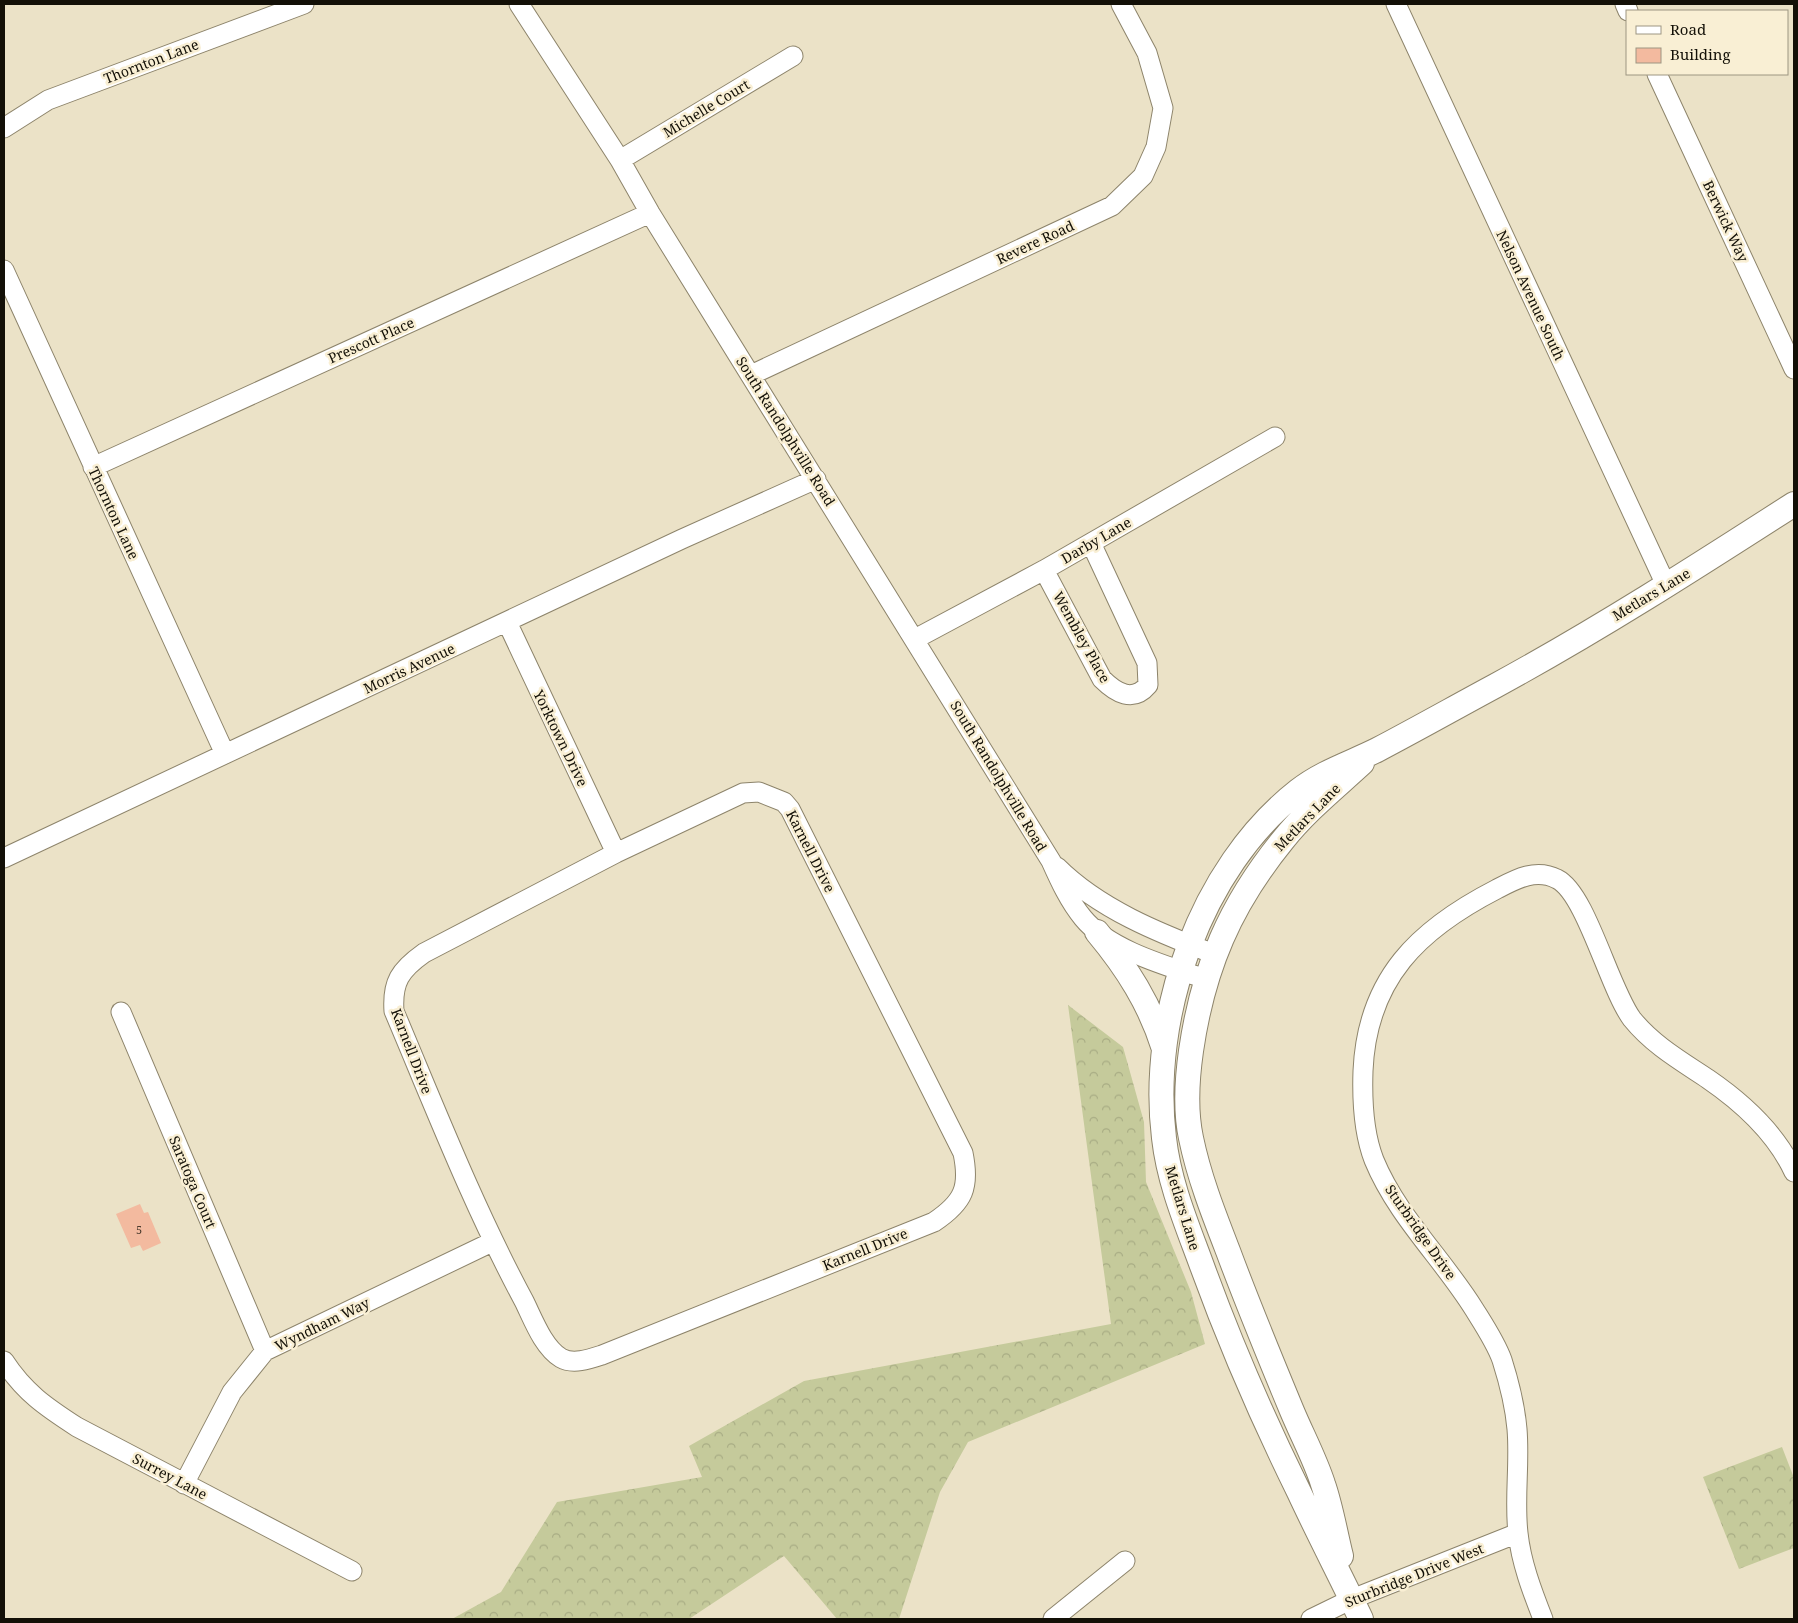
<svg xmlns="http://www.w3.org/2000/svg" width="1798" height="1623" viewBox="0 0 1798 1623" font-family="'Noto Serif',serif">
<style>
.forest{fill:url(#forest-crowns)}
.building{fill:#f3ba9f}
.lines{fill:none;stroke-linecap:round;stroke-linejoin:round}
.minor-casing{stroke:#8d846b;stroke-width:21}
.major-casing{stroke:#8d846b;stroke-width:26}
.minor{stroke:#fff;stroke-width:19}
.major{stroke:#fff;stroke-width:24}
.labels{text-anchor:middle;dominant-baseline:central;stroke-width:5;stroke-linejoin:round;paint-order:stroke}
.number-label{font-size:11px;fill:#4b3a2d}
.street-label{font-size:14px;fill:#131007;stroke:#f9efd4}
</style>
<defs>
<pattern id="forest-crowns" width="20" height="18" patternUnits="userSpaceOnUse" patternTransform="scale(1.25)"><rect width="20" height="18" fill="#c5ca9b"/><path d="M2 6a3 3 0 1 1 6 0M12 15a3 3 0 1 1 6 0" fill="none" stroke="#a8ac84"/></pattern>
</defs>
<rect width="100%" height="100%" fill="#ebe2c7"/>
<path class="forest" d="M 1068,1005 L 1123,1047 L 1144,1122 L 1146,1182 L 1191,1292 L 1205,1344 L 968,1442 L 940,1492 L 899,1619 L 837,1619 L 784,1556 L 689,1619 L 452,1619 L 501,1592 L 557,1502 L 702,1477 L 689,1446 L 804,1381 L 1111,1324 Z
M 1782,1447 L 1794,1478 L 1794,1548 L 1739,1569 L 1703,1477 Z"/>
<path class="building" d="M 140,1204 L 144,1213 L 148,1212 L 161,1243 L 143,1251 L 140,1245 L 131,1248 L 116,1214 Z"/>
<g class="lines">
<defs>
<path id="minor" d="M 519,4 L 620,160 L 650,213 L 1051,861 C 1060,881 1069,901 1083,918 C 1109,950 1167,966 1206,979
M 1396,4 L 1666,585
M 1625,4 L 1628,11
M 1657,74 L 1794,369
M 4,128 L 48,100 L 304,4
M 620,160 L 793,56
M 4,270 L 225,754
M 751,375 L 1112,206 L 1143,176 L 1156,147 L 1163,108 L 1147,53 L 1121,4
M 93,467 L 650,213
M 1044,570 L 1102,679 C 1116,693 1133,703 1148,685 L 1147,663 L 1091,543
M 507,622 L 616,853
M 915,639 L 1044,570 L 1275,437
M 759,792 L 784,802 L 790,809 L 963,1153 C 970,1187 964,1202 934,1222 L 602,1355 C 590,1359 573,1365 561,1358 C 543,1347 533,1319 524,1301 C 474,1208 435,1108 394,1011 C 392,982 400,970 424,953 L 616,853 L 743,793 Z
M 4,858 L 682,539 L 816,479
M 1057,867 C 1099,909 1159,933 1214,954
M 121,1012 L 265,1351
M 4,1361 C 24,1392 46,1407 77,1427 L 352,1571
M 184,1484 L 232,1392 L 265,1351 L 492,1242
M 1053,1619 L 1125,1561
M 1311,1619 L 1352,1599 L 1518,1533
M 1543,1619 C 1532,1591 1521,1562 1518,1533 C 1514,1499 1520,1464 1517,1429 C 1515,1406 1509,1382 1502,1360 C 1496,1343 1484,1325 1474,1309 C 1443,1259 1397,1216 1374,1160 C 1363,1132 1362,1100 1363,1071 C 1367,978 1419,929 1497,889 C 1516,879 1536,868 1557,879 C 1586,893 1609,988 1632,1019 C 1653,1045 1681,1061 1708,1079 C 1743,1103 1776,1133 1794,1172"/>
<path id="major" d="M 1097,932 C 1127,968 1150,1004 1164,1049
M 1341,1556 C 1335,1532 1331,1507 1323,1484 C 1315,1459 1302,1435 1292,1411 C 1270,1358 1248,1305 1228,1251 C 1214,1215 1199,1177 1191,1138 C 1185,1110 1187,1079 1191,1051 C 1203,968 1230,905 1283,840 C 1306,811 1335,788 1362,763
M 1361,1619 C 1341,1577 1319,1535 1299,1492 C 1263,1419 1230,1343 1202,1266 C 1187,1225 1169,1183 1164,1138 C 1149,1016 1200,868 1298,791 C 1322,772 1351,763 1377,750 C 1417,729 1456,707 1495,686 C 1598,630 1696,567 1794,504"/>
</defs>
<use href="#minor" class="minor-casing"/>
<use href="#major" class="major-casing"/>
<use href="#minor" class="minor"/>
<use href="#major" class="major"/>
</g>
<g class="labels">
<g class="number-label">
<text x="139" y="1229">5</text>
</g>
<g class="street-label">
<text transform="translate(151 61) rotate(-21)">Thornton Lane</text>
<text transform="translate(706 108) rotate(-31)">Michelle Court</text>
<text transform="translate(1726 221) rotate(65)">Berwick Way</text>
<text transform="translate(1035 242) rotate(-25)">Revere Road</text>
<text transform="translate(1531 295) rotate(65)">Nelson Avenue South</text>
<text transform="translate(371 340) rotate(-24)">Prescott Place</text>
<text transform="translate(786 431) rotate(58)">South Randolphville Road</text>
<text transform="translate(114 513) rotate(65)">Thornton Lane</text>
<text transform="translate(1096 540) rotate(-30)">Darby Lane</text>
<text transform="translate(1651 594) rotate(-31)">Metlars Lane</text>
<text transform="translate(1082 637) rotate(61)">Wembley Place</text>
<text transform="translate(409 668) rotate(-25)">Morris Avenue</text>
<text transform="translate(561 738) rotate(64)">Yorktown Drive</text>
<text transform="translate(999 776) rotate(59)">South Randolphville Road</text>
<text transform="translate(1307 817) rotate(-46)">Metlars Lane</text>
<text transform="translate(811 851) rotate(63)">Karnell Drive</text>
<text transform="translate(412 1051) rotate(69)">Karnell Drive</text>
<text transform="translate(193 1182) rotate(67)">Saratoga Court</text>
<text transform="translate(1183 1208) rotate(73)">Metlars Lane</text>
<text transform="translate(1421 1232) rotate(55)">Sturbridge Drive</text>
<text transform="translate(865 1249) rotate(-22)">Karnell Drive</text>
<text transform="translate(322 1324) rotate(-26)">Wyndham Way</text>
<text transform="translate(170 1476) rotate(28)">Surrey Lane</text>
<text transform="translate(1414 1575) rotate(-22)">Sturbridge Drive West</text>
</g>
</g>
<rect width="1798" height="1623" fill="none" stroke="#131007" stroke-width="10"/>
<rect x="1626" y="10" width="162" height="65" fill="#f9efd4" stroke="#9d9682"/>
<rect x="1636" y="26" width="25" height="8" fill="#ffffff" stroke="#9d9682"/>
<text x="1670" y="35" font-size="15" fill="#131007">Road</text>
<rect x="1636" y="48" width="25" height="15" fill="#f3ba9f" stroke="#9d9682"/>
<text x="1670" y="60" font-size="15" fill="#131007">Building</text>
</svg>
